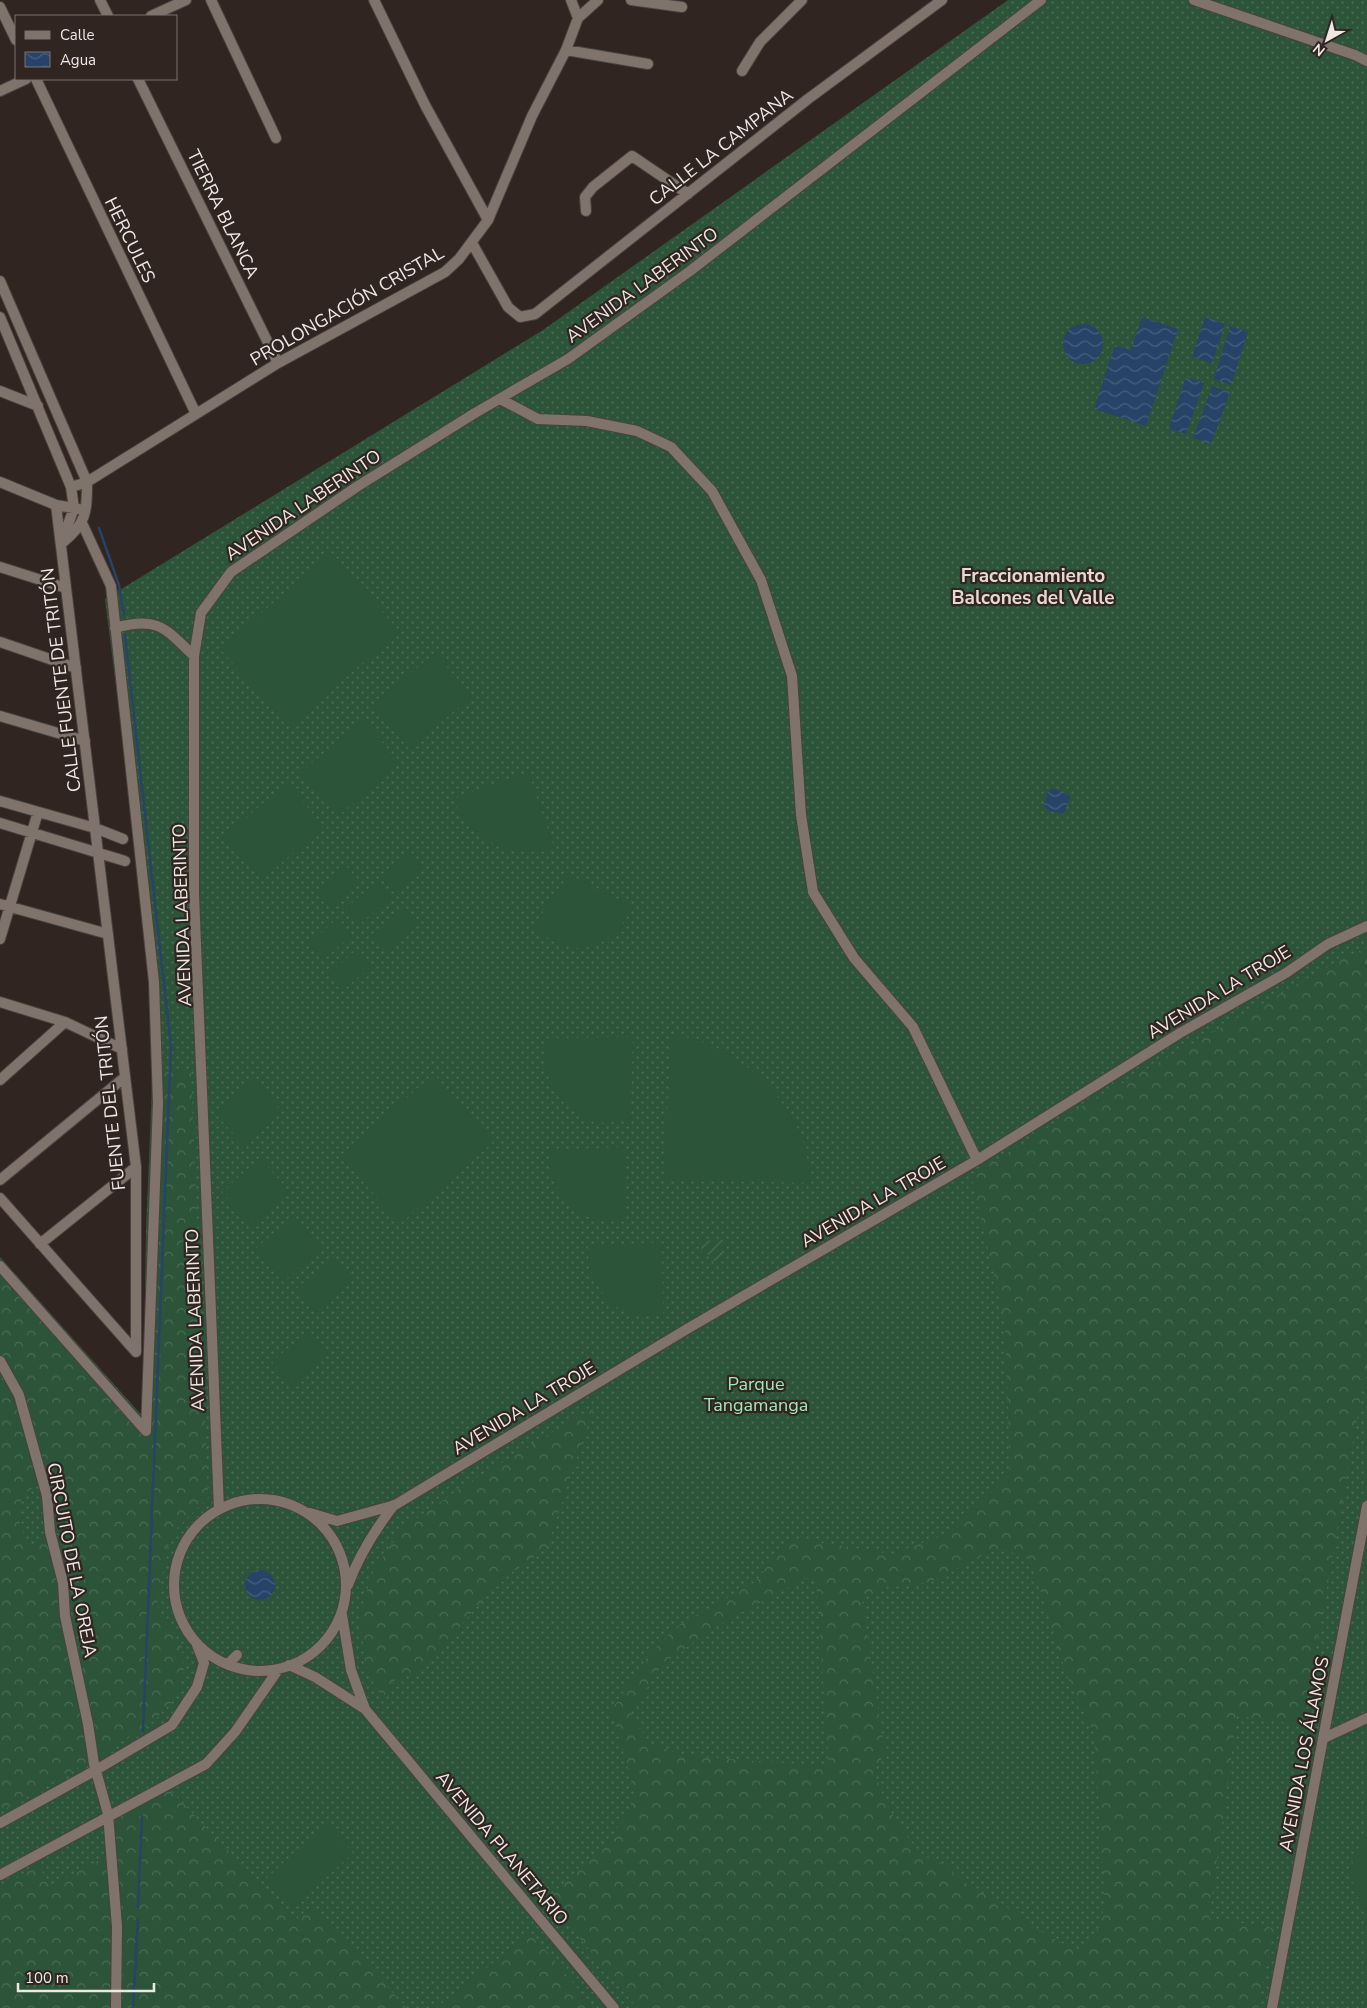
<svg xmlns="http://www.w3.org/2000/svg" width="1367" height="2008" viewBox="0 0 1367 2008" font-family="'Nunito Sans',sans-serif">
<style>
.grass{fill:url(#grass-dots)}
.forest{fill:url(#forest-crowns);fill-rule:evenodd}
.garden{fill:url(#garden-furrows)}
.pitch{fill:#2b5439}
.water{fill:url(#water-waves)}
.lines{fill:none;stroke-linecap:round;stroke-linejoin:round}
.stream{stroke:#274468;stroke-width:2.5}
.minor-casing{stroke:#4b423e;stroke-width:12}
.minor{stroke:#80736c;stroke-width:10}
.labels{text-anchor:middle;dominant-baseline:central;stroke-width:4.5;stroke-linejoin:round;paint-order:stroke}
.street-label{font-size:18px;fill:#efe7e4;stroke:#302520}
.park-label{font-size:18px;fill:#9ee8b6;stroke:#302520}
.neighbourhood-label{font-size:19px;font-weight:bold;fill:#e7d8d1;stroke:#302520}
</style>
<defs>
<pattern id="grass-dots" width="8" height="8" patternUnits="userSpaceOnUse" patternTransform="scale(1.25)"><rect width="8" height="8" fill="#2b5439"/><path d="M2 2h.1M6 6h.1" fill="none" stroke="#4a6d56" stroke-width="1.8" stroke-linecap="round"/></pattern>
<pattern id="forest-crowns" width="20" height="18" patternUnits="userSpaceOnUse" patternTransform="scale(1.25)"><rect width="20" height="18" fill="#2b5439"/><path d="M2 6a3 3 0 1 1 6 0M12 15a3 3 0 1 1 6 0" fill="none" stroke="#4a6d56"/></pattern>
<pattern id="garden-furrows" width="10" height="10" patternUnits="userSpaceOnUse" patternTransform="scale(1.25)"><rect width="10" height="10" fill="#2b5439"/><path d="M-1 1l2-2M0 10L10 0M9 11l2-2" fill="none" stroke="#4a6d56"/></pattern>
<pattern id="water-waves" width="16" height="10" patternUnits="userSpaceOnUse" patternTransform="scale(1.25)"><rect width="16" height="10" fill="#274468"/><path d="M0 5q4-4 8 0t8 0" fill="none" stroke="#475f7d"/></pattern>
</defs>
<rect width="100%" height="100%" fill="#302520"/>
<path class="grass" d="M 1008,0 L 1367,0 L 1367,2008 L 0,2008 L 0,1257 L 144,1418 L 146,1232 L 154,1036 L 144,912 L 105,599 L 543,330 Z"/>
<path class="forest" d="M 1367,948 L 1367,1364 L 1302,1725 L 1237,1716 L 1209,1918 L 1274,1928 L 1258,2008 L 637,2008 L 547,1898 L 603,1850 L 629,1809 L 635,1792 L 611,1711 L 650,1653 L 679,1625 L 755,1582 L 790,1538 L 892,1554 L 952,1532 L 1010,1474 L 1005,1322 L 971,1176 L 1084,1105 L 1349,955 ZM 1000,1549 L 1030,1558 L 1067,1676 L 1094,1734 L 1105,1904 L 1096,1935 L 1078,1952 L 1026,1923 L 1017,1913 L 962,1881 L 946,1865 L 923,1856 L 903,1832 L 886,1803 L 874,1771 L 885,1753 L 862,1600 L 884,1587 L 931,1582 L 983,1555 ZM 806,1578 L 816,1580 L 829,1766 L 685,1756 L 649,1743 L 631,1713 L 662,1665 L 710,1630 Z
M 154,1071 L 191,1071 L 208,1498 L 175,1530 L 167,1548 L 157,1606 L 182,1647 L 184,1671 L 175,1698 L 155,1720 L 105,1752 L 0,1812 L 0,1257 L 144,1418 L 146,1232 ZM 38,1485 L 43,1494 L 48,1531 L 38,1543 L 29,1546 C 19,1525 16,1517 23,1494 ZM 86,1610 L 93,1655 L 79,1657 L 72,1613 Z
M 594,1407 L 547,1548 L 498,1582 L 422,1671 L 395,1680 L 383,1697 L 369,1677 L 364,1655 L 360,1612 L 374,1569 L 403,1528 L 465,1485 Z
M 170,1790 L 295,1920 L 312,1906 L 407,2008 L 0,2008 L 0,1888 L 39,1865 L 49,1887 L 112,1853 L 109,1819 Z
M 531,1933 L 594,2008 L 436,2008 Z"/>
<path class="garden" d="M 723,1240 L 725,1260 L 713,1261 L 713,1254 L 702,1255 L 701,1241 Z"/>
<path class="pitch" d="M 331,553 L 399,631 L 289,727 L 220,649 Z
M 435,653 L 472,696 L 409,749 L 372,705 Z
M 363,720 L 400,763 L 338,816 L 301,772 Z
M 528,772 L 554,847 C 513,863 469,838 453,799 Z
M 287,783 L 324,827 L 262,879 L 225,836 Z
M 409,851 L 423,867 L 394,892 L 380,876 Z
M 347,867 L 361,883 L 332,909 L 318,893 Z
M 569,874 L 633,907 C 608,953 573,961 533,927 Z
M 376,882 L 390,898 L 360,924 L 346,908 Z
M 403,908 L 417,925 L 387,950 L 373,934 Z
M 338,918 L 352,935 L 323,960 L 309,944 Z
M 357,949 L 371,966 L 342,991 L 328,975 Z
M 671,1034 C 686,1037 699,1040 712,1046 C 762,1068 813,1126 809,1183 L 664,1179 Z
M 633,1037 L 630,1121 L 595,1123 L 565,1105 L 546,1073 L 547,1038 Z
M 434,1074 L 493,1142 L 400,1224 L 340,1156 Z
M 253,1079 L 282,1112 L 244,1146 L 215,1113 Z
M 624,1147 L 624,1218 C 615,1220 606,1222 597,1220 C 566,1213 547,1180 549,1150 Z
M 260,1158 L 289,1191 L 251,1225 L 222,1192 Z
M 293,1216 L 321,1248 L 283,1282 L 254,1250 Z
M 662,1242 L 663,1314 C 654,1315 644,1317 636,1315 C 605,1309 586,1275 588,1246 Z
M 332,1258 L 351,1280 L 314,1312 L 295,1290 Z
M 309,1330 L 328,1353 L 291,1385 L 272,1362 Z
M 326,1823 L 353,1853 L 294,1907 L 267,1878 Z
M 1367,1836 L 1367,1910 C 1347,1888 1346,1858 1367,1836 Z"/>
<path class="water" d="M 1142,317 L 1178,329 L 1146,426 L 1094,409 L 1115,345 L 1131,350 Z
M 1205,317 L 1225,324 L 1212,363 L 1192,357 Z
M1063 344a20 20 0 1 1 40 0a20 20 0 1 1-40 0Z
M 1230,326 L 1248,332 L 1231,385 L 1214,379 Z
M 1186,377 L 1204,383 L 1186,434 L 1169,429 Z
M 1212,386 L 1230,392 L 1211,444 L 1193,438 Z
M 1053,788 L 1070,796 L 1069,802 L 1063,814 L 1049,811 L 1044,806 L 1048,792 Z
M245 1585a15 15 0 1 1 30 0a15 15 0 1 1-30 0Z"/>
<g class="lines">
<path class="stream" d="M 99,528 L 119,585 L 124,615
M 125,635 L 171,1047 L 143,1732
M 138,1907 L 142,1816
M 133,2008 L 138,1920"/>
<defs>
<path id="minor" d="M 100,0 L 108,16
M 211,0 L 276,138
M 374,0 L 425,105 L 488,220
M 571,0 L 578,18
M 631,0 L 682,7
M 1194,0 L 1355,55 L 1367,61
M 0,7 L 16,40
M 151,16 L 186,0
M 566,50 L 648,64
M 742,71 L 760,42 L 802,0
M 36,79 L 196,414
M 138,79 L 278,363
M 0,91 L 26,79
M 586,211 L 585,197 L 593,187 L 632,156 L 688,194
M 472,243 L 508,307 L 520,317 L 535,314 L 808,99 L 942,0
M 0,281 L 87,482 C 87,514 86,524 61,544
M 0,317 L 71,487 L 74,508 L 62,541
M 0,391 L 38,406
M 500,399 L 538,419 L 587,421 L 637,431 L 671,447 L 712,491 L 761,580 L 792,676 L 801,815 L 813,892 L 854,958 L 913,1027 L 977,1160
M 0,482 L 56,505 L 79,509
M 71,487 L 87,482 L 278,363 L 445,272 L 459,259 L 488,220 L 532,116 L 566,50 L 578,18 L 598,0
M 56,505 L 136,1167 L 136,1352
M 0,567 L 66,588
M 115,628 C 158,616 165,628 194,656
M 0,642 L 76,668
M 0,716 L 85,741
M 0,801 L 95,828 L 123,839
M 0,823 L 125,861
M 0,904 L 108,934
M 0,939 L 38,812
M 0,1002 L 65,1022 L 122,1049
M 0,1080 L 65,1022
M 0,1180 L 125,1077
M 0,1198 L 136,1352
M 40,1244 L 136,1167
M 0,1266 L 146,1431 L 158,1103 L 154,982 L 111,586 L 82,523
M 0,1361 L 19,1395 L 47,1496 L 50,1532 L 63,1583 L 65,1616 L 88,1724 L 94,1764 L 108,1814 L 117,1927 L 116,2008
M174 1585a86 86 0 1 1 172 0a86 86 0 1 1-172 0Z
M 219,1509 L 194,895 L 194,656 L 201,613 L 231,572 L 358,486 L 475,413 L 568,359 L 690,271 L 1041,0
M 310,1513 L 337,1521 L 395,1505 L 687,1329 L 977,1160 L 1180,1033 L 1286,973 L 1328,944 L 1367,926
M 348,1585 C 359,1555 374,1531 394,1505
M 342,1615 L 351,1670 L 365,1709
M 228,1664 L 237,1655
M 289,1665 L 315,1677 L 365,1709 L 614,2008
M 1324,1738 L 1367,1718
M 0,1823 L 96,1770 L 172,1725 L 197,1687 L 204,1663 L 197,1645
M 0,1875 L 206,1764 L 235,1732 L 278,1670
M 1272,2008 L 1367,1506"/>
</defs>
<use href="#minor" class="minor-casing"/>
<use href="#minor" class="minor"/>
</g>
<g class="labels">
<g class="street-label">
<text transform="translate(721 147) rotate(-38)">CALLE LA CAMPANA</text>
<text transform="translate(223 214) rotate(64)">TIERRA BLANCA</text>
<text transform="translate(130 240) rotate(64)">HERCULES</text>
<text transform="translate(642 285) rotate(-36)">AVENIDA LABERINTO</text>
<text transform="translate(347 306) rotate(-30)">PROLONGACIÓN CRISTAL</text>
<text transform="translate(303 505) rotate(-34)">AVENIDA LABERINTO</text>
<text transform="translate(61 680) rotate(-97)">CALLE FUENTE DE TRITÓN</text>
<text transform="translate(182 915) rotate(-92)">AVENIDA LABERINTO</text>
<text transform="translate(1219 992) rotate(-31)">AVENIDA LA TROJE</text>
<text transform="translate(110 1103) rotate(-96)">FUENTE DEL TRITÓN</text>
<text transform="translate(873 1202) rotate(-30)">AVENIDA LA TROJE</text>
<text transform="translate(195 1320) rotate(-92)">AVENIDA LABERINTO</text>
<text transform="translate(524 1408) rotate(-31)">AVENIDA LA TROJE</text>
<text transform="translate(72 1560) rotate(79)">CIRCUITO DE LA OREJA</text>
<text transform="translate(1304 1754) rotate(-79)">AVENIDA LOS ÁLAMOS</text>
<text transform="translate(502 1848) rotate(50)">AVENIDA PLANETARIO</text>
</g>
<g class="park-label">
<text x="756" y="1384">Parque<tspan x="756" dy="21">Tangamanga</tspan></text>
</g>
<g class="neighbourhood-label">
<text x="1033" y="576">Fraccionamiento<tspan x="1033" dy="22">Balcones del Valle</tspan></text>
</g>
</g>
<rect x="15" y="15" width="162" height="65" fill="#302520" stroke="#7c736e"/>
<rect x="25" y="31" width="25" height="8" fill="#80736c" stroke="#7c736e"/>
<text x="60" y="40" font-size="15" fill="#efe7e4">Calle</text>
<rect x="25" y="52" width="25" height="15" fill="url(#water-waves)" stroke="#7c736e"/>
<text x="60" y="65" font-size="15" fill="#efe7e4">Agua</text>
<g transform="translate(1327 40) rotate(219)" stroke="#302520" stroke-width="4" paint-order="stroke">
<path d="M0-4L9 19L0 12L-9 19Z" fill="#efe7e4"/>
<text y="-8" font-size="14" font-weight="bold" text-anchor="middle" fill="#efe7e4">N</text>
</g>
<path d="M18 1983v8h136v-8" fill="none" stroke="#efe7e4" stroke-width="2.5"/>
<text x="25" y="1983" font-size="15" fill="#efe7e4" stroke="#302520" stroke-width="4" paint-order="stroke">100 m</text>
</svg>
